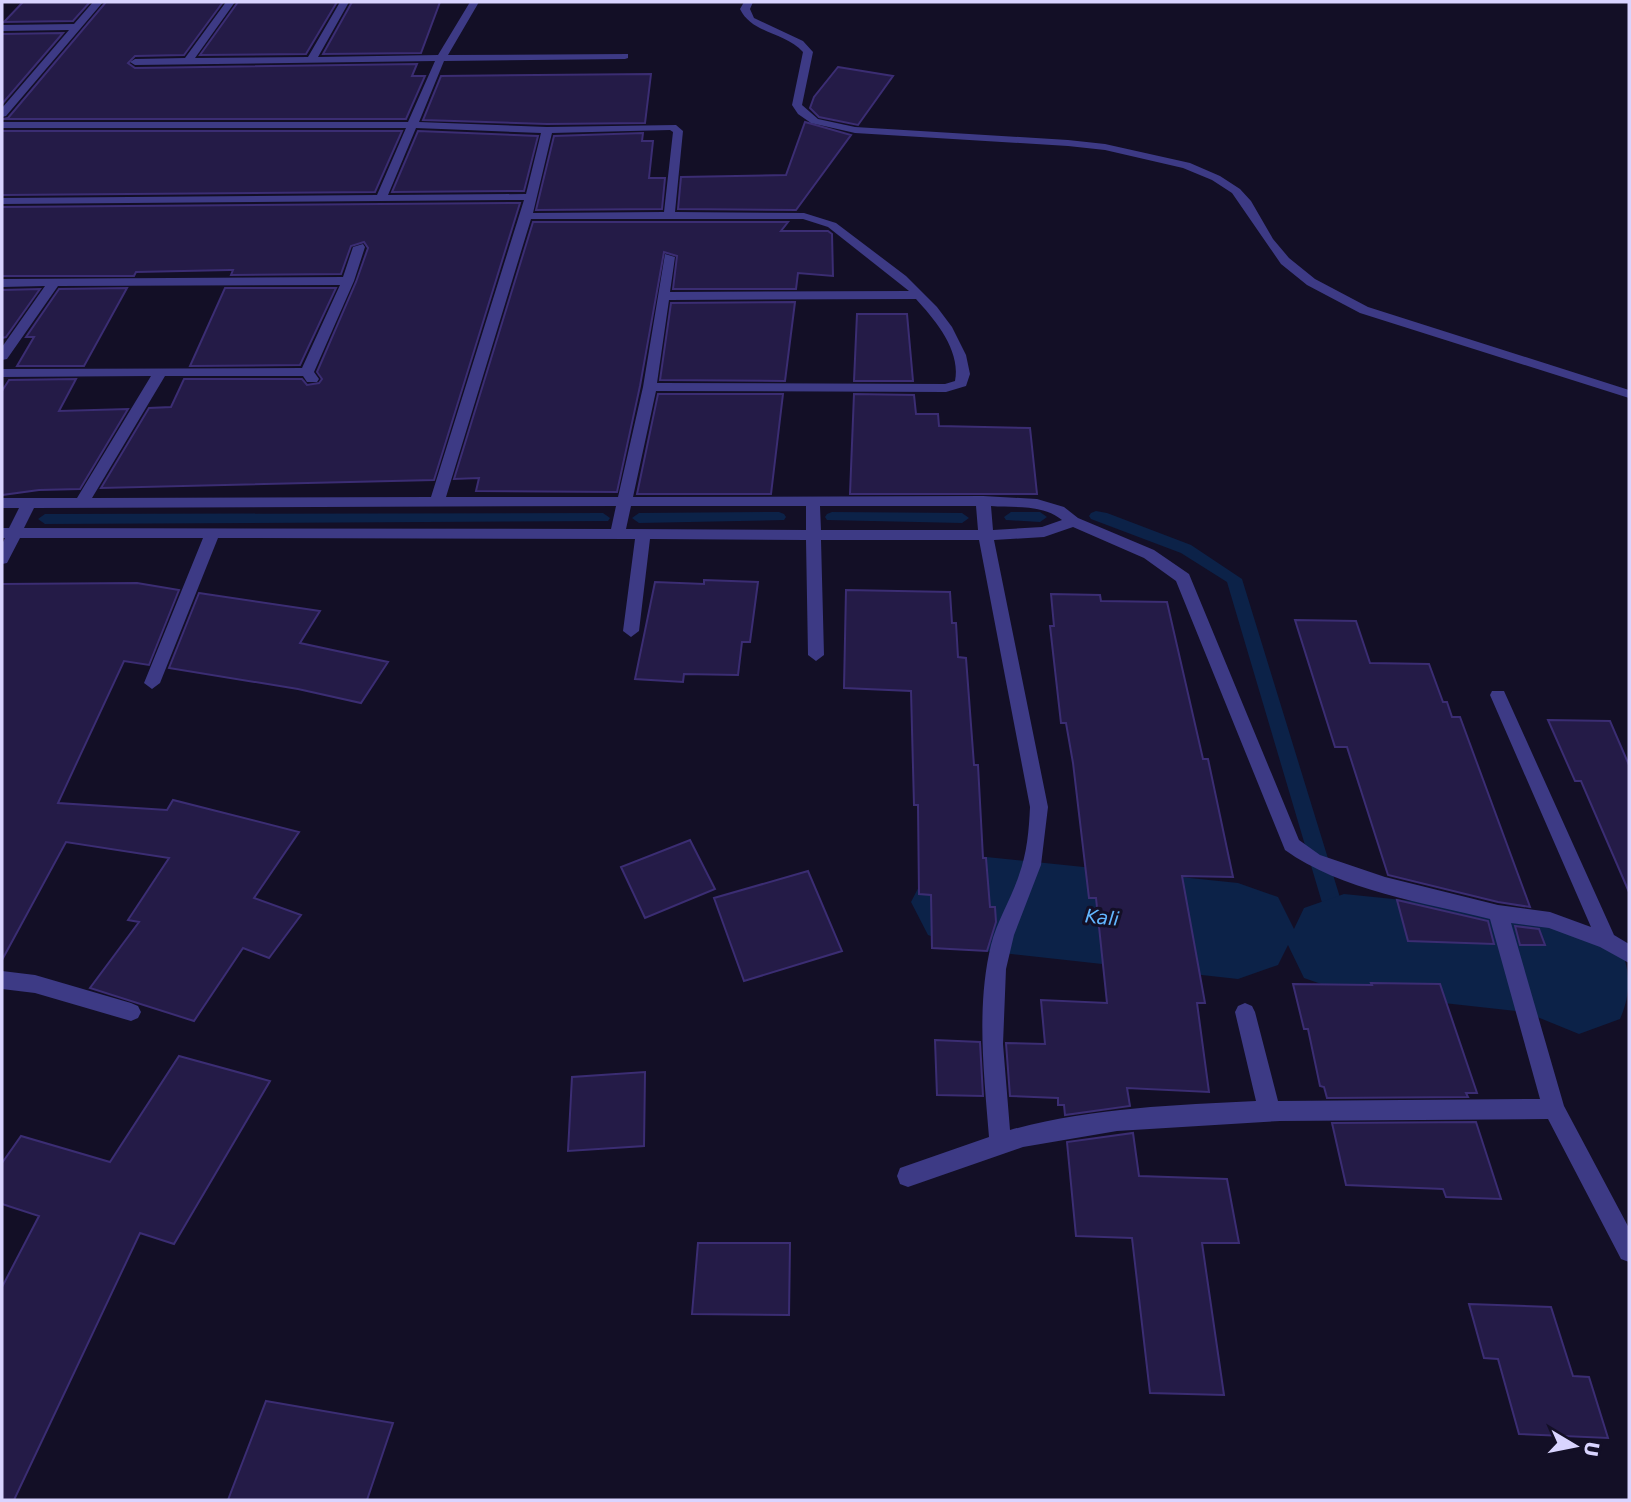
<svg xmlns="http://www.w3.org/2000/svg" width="1631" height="1502" viewBox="0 0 1631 1502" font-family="'DejaVu Sans',sans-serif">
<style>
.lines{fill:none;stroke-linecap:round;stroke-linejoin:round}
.stream{fill:#0c2248;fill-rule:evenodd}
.river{fill:#0c2248;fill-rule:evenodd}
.building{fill:#241b47;stroke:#3b2d73;stroke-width:2}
.minor{fill:#3d3a85;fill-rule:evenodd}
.labels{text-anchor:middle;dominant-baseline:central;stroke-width:6;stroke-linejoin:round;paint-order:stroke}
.water-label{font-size:19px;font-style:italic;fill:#62b6ff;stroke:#130f26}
</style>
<rect width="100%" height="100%" fill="#130f26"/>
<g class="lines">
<path class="stream" d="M 1096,511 L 1107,513 L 1191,545 L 1242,579 L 1354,943 L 1351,949 L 1344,951 L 1337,949 L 1334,943 L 1227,582 L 1181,553 L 1091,519 L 1089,516 L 1091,513 Z
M 779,512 L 784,514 L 786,517 L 784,520 L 639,523 L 632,518 L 639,513 Z
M 832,512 L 962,513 L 969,518 L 962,523 L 827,520 L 825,517 L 827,514 Z
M 1011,512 L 1040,512 L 1047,517 L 1040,522 L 1006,520 L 1004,517 Z
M 603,513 L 610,518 L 608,521 L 45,524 L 38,519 L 45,514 Z"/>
<path class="river" d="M 967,855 L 1238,883 L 1278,897 L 1294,929 L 1304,908 L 1344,894 L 1541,914 L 1620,947 C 1631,972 1631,994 1620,1019 L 1579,1034 L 1525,1012 L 1344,992 L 1304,978 L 1288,945 L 1278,965 L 1238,979 L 967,949 L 928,935 L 911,902 L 928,869 Z"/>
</g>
<path class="building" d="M 23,2 L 90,2 L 73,21 L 4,22 Z
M 106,2 L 223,2 L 184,55 L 135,56 L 128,63 L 135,68 L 417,64 L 412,76 L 425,76 L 406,119 L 3,119 L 8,118 Z
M 238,2 L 337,2 L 306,54 L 200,55 Z
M 352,2 L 440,2 L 421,53 L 323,54 Z
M 63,33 L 2,104 L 2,34 Z
M 838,67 L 893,76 L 858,125 L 819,117 L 810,108 L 814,97 Z
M 651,74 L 645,123 L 547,124 L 423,120 L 441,76 Z
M 805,122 L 851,135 L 796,210 L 678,209 L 681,177 L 786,175 Z
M 2,131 L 402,131 L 375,192 L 2,195 Z
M 418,131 L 538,136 L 524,191 L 392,192 Z
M 643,133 L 642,141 L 653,141 L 649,178 L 665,178 L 662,209 L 536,210 L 554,136 Z
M 520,203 L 434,480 L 101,488 L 149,408 L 171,407 L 184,379 L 302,379 L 307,385 L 319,383 L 322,379 L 317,372 L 356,282 L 368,248 L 364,242 L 351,246 L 341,274 L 231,275 L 233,270 L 230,270 L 136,272 L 134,276 L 2,276 L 2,207 Z
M 533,222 L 788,222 L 781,231 L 828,231 L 832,234 L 833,276 L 798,273 L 796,289 L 673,289 L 677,256 L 664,252 L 640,386 L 617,492 L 476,491 L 479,478 L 454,479 Z
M 127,288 L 84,366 L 17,366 L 34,337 L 26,337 L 59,289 Z
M 225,288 L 336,288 L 300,365 L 190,366 Z
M 40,289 L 6,337 L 2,338 L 2,290 Z
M 795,302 L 785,381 L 660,380 L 671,303 Z
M 857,314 L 907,314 L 913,381 L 854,381 Z
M 76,379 L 59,411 L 128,409 L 80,489 L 39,490 L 2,495 L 2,391 L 9,380 Z
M 658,394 L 783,394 L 771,494 L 637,494 Z
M 854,394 L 914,395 L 916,414 L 938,414 L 939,426 L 1030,428 L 1037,494 L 850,494 Z
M 704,580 L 758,582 L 750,642 L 742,642 L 738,675 L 684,674 L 683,682 L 635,679 L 655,582 L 704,584 Z
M 137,583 L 179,590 L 149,665 L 124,661 L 58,803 L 167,810 L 173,800 L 299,832 L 254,898 L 301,915 L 269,958 L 243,948 L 194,1021 L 90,988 L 139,922 L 128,920 L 169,858 L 66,842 L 2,960 L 2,584 Z
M 846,590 L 950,592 L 952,623 L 956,623 L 958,657 L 966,658 L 974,765 L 978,765 L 983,858 L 986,858 L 990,907 L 995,907 L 996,922 L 987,951 L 932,948 L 931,895 L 919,894 L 918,805 L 914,805 L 911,691 L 844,688 Z
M 199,593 L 320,611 L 300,643 L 388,662 L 361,703 L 298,689 L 169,668 Z
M 1051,594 L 1100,595 L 1101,601 L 1167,602 L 1203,759 L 1208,759 L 1233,877 L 1182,876 L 1205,1003 L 1197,1003 L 1209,1092 L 1127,1088 L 1130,1106 L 1065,1115 L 1064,1105 L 1058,1105 L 1058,1098 L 1010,1096 L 1006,1043 L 1045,1044 L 1041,1000 L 1107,1003 L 1096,898 L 1089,898 L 1073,763 L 1066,723 L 1061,723 L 1050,626 L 1054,626 Z
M 1295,620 L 1356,621 L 1370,663 L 1429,664 L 1443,702 L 1447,702 L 1452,717 L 1460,717 L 1530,907 L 1498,902 L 1388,875 L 1347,747 L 1335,747 Z
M 1548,720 L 1610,721 L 1629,765 L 1629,892 L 1581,781 L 1575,781 Z
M 690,840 L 715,889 L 645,918 L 621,867 Z
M 808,871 L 842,951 L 744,981 L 714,898 Z
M 1397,900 L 1488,921 L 1494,944 L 1408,941 Z
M 1515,926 L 1539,929 L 1545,945 L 1520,945 Z
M 1371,983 L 1440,984 L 1477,1093 L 1466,1093 L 1468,1097 L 1327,1098 L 1324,1087 L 1320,1086 L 1308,1029 L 1304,1029 L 1293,984 L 1372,985 Z
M 935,1040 L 980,1042 L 983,1096 L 937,1095 Z
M 179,1056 L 270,1081 L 174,1244 L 140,1233 L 14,1500 L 2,1500 L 2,1287 L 39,1216 L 2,1204 L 2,1163 L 21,1136 L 110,1162 Z
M 645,1072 L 644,1146 L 568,1151 L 572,1077 Z
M 1476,1122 L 1501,1199 L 1446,1197 L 1443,1189 L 1346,1185 L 1332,1123 Z
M 1133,1133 L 1139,1176 L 1227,1179 L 1239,1243 L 1202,1243 L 1224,1395 L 1150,1393 L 1132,1238 L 1076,1236 L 1067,1142 Z
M 698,1243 L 790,1243 L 789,1315 L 692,1314 Z
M 1469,1304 L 1551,1307 L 1573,1376 L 1589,1377 L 1608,1438 L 1519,1434 L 1498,1359 L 1484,1358 Z
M 266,1401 L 393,1423 L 367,1500 L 228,1500 Z"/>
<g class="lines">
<path class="minor" d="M 93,2 L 103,2 L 6,116 L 2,117 L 2,108 L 69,30 L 2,31 L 2,25 L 74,24 Z
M 226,2 L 235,2 L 195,58 L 308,57 L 340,2 L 349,2 L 318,57 L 438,55 L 470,2 L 479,2 L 448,55 L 628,54 L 628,58 L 625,59 L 444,61 L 419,122 L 547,127 L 676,125 L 683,131 L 675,212 L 804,213 L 836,223 L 906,276 L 937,307 L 952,327 L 966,355 L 970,374 L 966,386 L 946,392 L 656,391 L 633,497 L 983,496 L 1037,499 L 1064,507 L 1078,518 L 1154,550 L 1189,574 L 1299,840 L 1320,855 L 1385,877 L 1498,905 L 1550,912 L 1591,927 L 1490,695 L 1492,691 L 1504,691 L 1614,935 L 1629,944 L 1629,963 L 1600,947 L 1549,928 L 1511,923 L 1564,1106 L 1629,1228 L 1629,1262 L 1621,1259 L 1548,1119 L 1280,1121 L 1117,1131 L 1023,1147 L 908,1187 L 900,1184 L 897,1176 L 900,1168 L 989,1137 C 984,1073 976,1007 991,945 C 997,921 1011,899 1019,875 C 1027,853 1029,830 1030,807 L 979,540 L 821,540 L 824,655 L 816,661 L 808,655 L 806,540 L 650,539 L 639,631 L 631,637 L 623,631 L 635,539 L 218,538 L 160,683 L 152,689 L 144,683 L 203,538 L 20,538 L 7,563 L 2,564 L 2,544 L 5,538 L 2,538 L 2,528 L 9,528 L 19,508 L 2,508 L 2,498 L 77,498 L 151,376 L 2,377 L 2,369 L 302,368 L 340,285 L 58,286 L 7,359 L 2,360 L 2,347 L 45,286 L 2,287 L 2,279 L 343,277 L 353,247 L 363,244 L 365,247 L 354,281 L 314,372 L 319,379 L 317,382 L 307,382 L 303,376 L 165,376 L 92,498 L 431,497 L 524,200 L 2,204 L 2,198 L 377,195 L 406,128 L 2,128 L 2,122 L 408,122 L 435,61 L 135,65 L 130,62 L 135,59 L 185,58 ZM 416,128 L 541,133 L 526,194 L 388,195 ZM 670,130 L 673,132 L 664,212 L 533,213 L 552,133 ZM 531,219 L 803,219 L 828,227 L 909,291 L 670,292 L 675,257 L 665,254 L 643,387 L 618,497 L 446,497 ZM 916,299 C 935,320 961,350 955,381 L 945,384 L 657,383 L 669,300 ZM 616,506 L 611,529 L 24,528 L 34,508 ZM 631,506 L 806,506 L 806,530 L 626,529 ZM 820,506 L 976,506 L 978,530 L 821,530 ZM 991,506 C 1014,508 1043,504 1062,520 L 1042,527 L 993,530 ZM 1073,527 L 1144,558 L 1176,581 L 1285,850 C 1340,890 1425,903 1490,919 L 1540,1099 L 1278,1101 L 1255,1012 L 1252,1006 L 1245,1003 L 1238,1006 L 1235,1012 L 1256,1101 C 1174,1105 1090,1108 1010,1130 L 1003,1044 L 1006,969 L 1014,935 L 1041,865 L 1048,807 L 994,540 L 1044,537 Z
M 744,2 L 753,2 L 750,9 L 754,18 L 803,41 L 813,52 L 802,105 L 818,119 L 855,127 L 1068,140 L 1105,144 L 1190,163 L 1220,176 L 1240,189 L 1251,201 L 1273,239 L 1289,258 L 1315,279 L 1368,307 L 1629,390 L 1629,398 L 1360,313 L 1307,285 L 1281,264 L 1232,193 L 1212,180 L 1183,168 L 1105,150 L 1068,146 L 855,133 L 811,123 L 798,114 L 792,105 L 803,52 C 785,32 752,34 740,9 Z
M 2,971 L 35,975 L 131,1003 L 138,1006 L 141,1012 L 138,1018 L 131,1021 L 35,993 L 2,989 Z"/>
</g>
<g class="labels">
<g class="water-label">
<text transform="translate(1102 917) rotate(6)">Kali</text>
</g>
</g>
<rect width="1631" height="1502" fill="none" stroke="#d9d4ff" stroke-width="7"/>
<g transform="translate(1575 1446) rotate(100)" stroke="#130f26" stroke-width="5" paint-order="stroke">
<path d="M0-5L12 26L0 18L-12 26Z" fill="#d9d4ff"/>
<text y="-10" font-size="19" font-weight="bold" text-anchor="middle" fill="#d9d4ff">U</text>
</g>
</svg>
